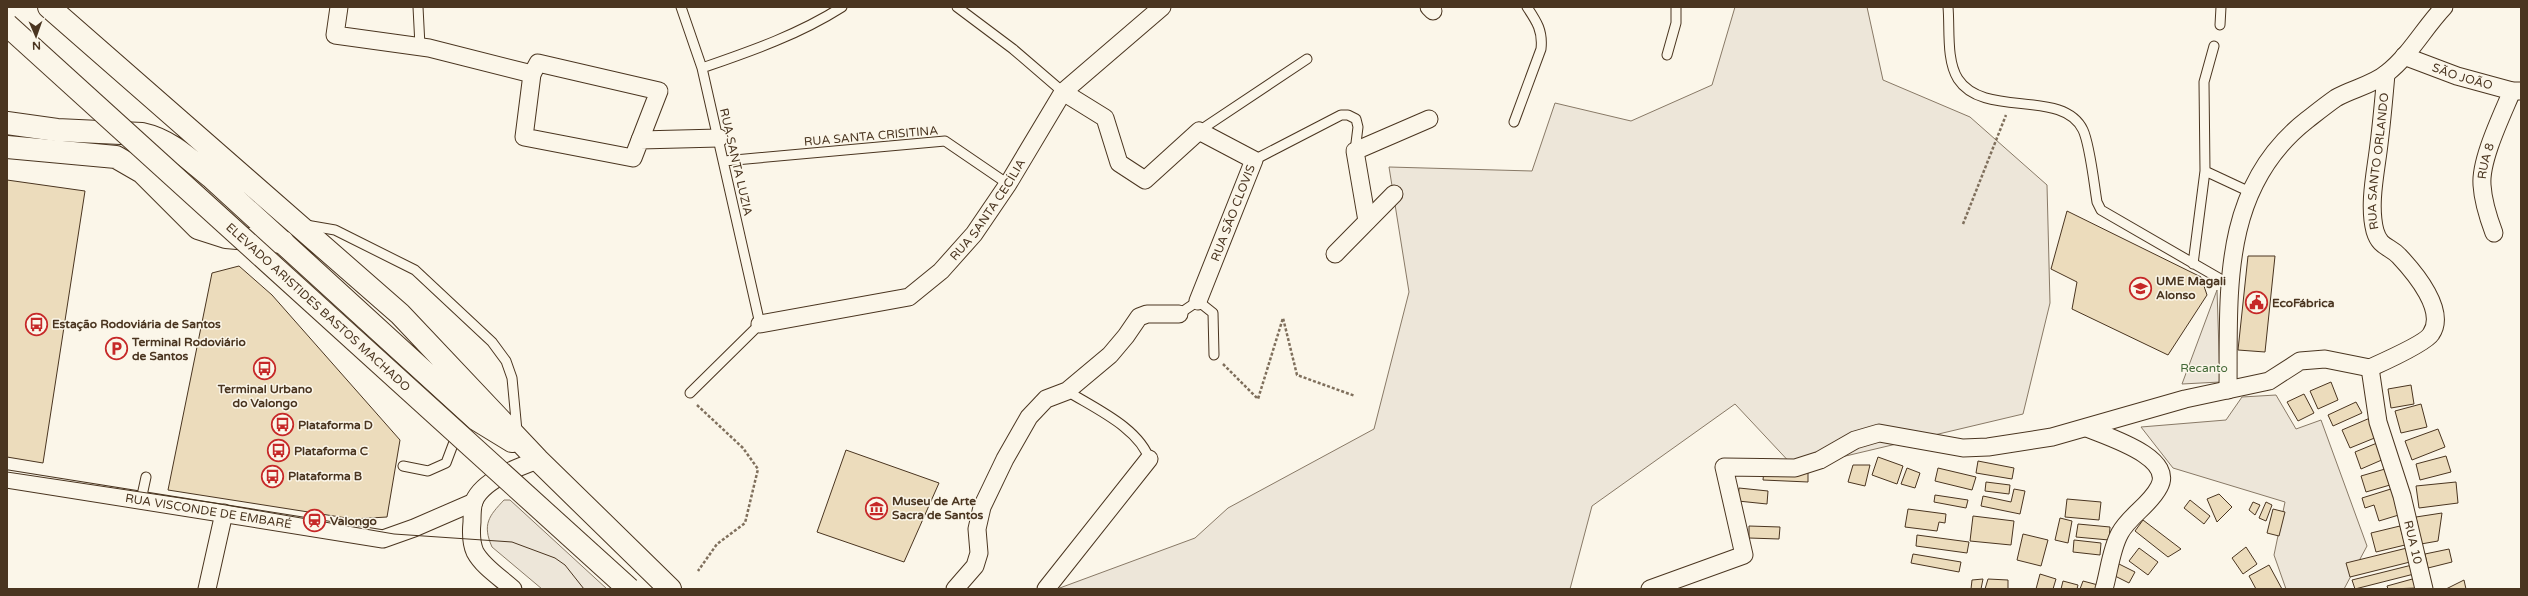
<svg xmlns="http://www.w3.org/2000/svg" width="2528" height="596" viewBox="0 0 2528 596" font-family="'Varela Round',sans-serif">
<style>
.green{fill:#ede6d9;stroke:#887966}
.building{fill:#ecdcbc;stroke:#4a3520}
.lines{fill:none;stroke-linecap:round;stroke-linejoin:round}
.lane-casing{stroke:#4a3520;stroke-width:11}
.street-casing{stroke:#4a3520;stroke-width:19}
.secondary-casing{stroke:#4a3520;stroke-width:24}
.primary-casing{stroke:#4a3520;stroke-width:24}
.path{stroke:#7f6f5c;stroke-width:2.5;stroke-dasharray:3 2;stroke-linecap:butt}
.lane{stroke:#fbf6e9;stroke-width:9}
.street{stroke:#fbf6e9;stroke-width:17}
.secondary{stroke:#fbf6e9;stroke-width:22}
.primary{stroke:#fbf6e9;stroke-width:22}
.tram{stroke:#4a3520;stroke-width:1}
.primary-bridge-casing{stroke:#4a3520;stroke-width:24;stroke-linecap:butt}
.primary-bridge{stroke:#fbf6e9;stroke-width:22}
.labels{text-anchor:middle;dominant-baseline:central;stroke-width:3;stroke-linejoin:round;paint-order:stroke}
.street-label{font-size:12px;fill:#4a3520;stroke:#fbf6e9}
.poi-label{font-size:12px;font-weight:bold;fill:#4a3520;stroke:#fbf6e9;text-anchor:start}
.park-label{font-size:12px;fill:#436837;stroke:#fbf6e9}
</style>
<rect width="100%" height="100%" fill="#fbf6e9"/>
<path class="green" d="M 1735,7 L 1867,7 L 1883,80 L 1970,117 L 2047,185 L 2050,303 L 2023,414 L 1795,468 L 1735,404 L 1592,506 L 1570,589 L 1057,589 L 1195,538 L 1228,508 L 1374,429 L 1409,292 L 1389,167 L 1532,171 L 1555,103 L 1631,121 L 1712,85 Z
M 2217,290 L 2220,382 L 2182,384 Z
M 2276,395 L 2296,429 L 2321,420 L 2367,546 L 2344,589 L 2286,589 L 2274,555 L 2285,502 L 2173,468 L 2141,427 L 2226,420 L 2242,397 Z
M 504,500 L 510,500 L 607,589 L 542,589 L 492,547 C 482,524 489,516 504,500 Z"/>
<path class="building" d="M 7,180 L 85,191 L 43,463 L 7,457 Z
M 2067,211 L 2201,277 L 2207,295 L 2168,355 L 2072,309 L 2077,282 L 2051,269 Z
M 2248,256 L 2275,256 L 2265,352 L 2238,350 Z
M 239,266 L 272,295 L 400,440 L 387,517 L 353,519 L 168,490 L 212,273 Z
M 2331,382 L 2338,400 L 2318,409 L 2310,391 Z
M 2411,385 L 2414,404 L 2391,408 L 2388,389 Z
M 2304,394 L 2314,413 L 2298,421 L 2287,402 Z
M 2356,402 L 2362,413 L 2333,426 L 2328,415 Z
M 2421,404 L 2427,427 L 2401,433 L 2395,411 Z
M 2370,418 L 2377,437 L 2350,448 L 2342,430 Z
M 2438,429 L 2445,447 L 2412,460 L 2405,441 Z
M 2377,443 L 2384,459 L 2361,469 L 2355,452 Z
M 846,450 L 939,483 L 904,562 L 817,532 Z
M 2446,456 L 2451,472 L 2420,480 L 2416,464 Z
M 1878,457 L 1903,466 L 1897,484 L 1872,475 Z
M 1978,461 L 2014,468 L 2012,479 L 1976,473 Z
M 1853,465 L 1870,465 L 1865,486 L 1848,482 Z
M 1907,468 L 1920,473 L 1915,488 L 1901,484 Z
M 1938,468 L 1976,477 L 1972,490 L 1935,481 Z
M 2385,469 L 2390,485 L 2366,492 L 2361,476 Z
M 1764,470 L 1808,472 L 1808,482 L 1763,480 Z
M 1986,482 L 2010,485 L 2009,494 L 1985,491 Z
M 2456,482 L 2458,503 L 2419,508 L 2416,486 Z
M 1739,488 L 1768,491 L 1767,504 L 1738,501 Z
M 2394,488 L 2402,514 L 2379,521 L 2374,505 L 2365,508 L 2362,498 Z
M 2014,489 L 2025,491 L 2020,514 L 1981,506 L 1983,496 L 2011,502 Z
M 2219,494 L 2232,507 L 2217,522 L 2207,499 Z
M 1935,495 L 1968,500 L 1966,508 L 1934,502 Z
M 2067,499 L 2101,502 L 2099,520 L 2065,517 Z
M 2190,500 L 2210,516 L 2204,524 L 2184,508 Z
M 2253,502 L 2260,505 L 2255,515 L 2249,510 Z
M 2266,502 L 2272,505 L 2266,521 L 2259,518 Z
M 1908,509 L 1946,514 L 1945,523 L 1939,522 L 1937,531 L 1905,527 Z
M 2273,509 L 2285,512 L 2279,536 L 2267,533 Z
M 2442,513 L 2438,541 L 2421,544 L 2416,517 Z
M 1973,516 L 2014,521 L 2011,545 L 1970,541 Z
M 2060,518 L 2072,521 L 2068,543 L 2055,540 Z
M 2143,520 L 2181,549 L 2168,557 L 2135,531 Z
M 2078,524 L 2110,527 L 2109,540 L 2076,537 Z
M 1749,526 L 1780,527 L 1779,539 L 1749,538 Z
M 2400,526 L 2405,545 L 2376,552 L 2371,533 Z
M 2023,534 L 2048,540 L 2041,566 L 2017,560 Z
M 1917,535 L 1969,542 L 1967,553 L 1916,546 Z
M 2074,540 L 2101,543 L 2100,555 L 2073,552 Z
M 2246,547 L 2257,564 L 2243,574 L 2232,558 Z
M 2139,548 L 2158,562 L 2148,575 L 2129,561 Z
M 2407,548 L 2410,562 L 2350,577 L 2346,563 Z
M 2449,549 L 2452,562 L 2428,568 L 2425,554 Z
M 1913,554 L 1961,562 L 1959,572 L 1911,563 Z
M 2117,563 L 2135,572 L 2129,583 L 2111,574 Z
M 2269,565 L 2282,589 L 2256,589 L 2249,576 Z
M 2412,565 L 2414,574 L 2355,589 L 2352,580 Z
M 2040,574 L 2056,579 L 2053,589 L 2036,589 Z
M 2416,578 L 2418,588 L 2388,589 L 2387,586 Z
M 1983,579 L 1981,589 L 1971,589 L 1972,580 Z
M 1988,579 L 2008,580 L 2008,589 L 1985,589 Z
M 2464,580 L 2466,589 L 2446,589 Z
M 2063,581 L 2078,585 L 2077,589 L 2061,589 Z
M 2083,581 L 2098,585 L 2097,589 L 2080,589 Z"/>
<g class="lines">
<defs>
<path id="lane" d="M 418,7 L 420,46
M 681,7 L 702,68 L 760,324 L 690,393
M 957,7 L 1013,49 L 1063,92
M 1948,7 C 1950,28 1946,60 1958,79 C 1984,119 2063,88 2083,130 C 2090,145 2094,184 2097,202 L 2101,210 L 2229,284
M 2220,25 L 2221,7
M 1667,55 L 1676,23 L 1676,7
M 702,68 C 751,51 798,35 842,7
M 1514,122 L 1541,49 C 1543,31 1537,22 1527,7
M 1199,131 L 1307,59
M 1254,160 L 1341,115 L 1348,115 L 1356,119 L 1358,127 L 1355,151
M 724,161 L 945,141 L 1008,184
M 2205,171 L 2204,82 L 2214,46
M 306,225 L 335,230 L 415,270 L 492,342 L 506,361 L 512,378 L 517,431
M 2193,264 L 2205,171 L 2250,192
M 1179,314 L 1198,301 L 1213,313 L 1214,355
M 1067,391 C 1094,408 1140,428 1150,461
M 403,466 L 428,471 L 446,463 L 457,434
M 141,500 L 146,477"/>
<g id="street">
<path d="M 339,7 L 335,35 L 429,48 L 532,74 L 524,137 L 633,158 L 640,140 L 719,138"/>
<path d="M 1429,7 L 1433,11"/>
<path id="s1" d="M 2404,56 L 2457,76 L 2512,91 L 2521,91"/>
<path d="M 532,74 L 538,63 L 659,91 L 640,140"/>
<path d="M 1063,92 L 1105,118 L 1119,163 L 1145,180 L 1199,131 L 1254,160 L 1198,301"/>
<path d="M 1367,221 L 1355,151 L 1429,119"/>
<path id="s2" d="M 2494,233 C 2488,217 2483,202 2482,185 C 2480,160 2502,115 2512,91"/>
<path d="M 1335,254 L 1394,194"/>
<path id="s3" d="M 760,324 L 909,297 L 941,271 L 974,234 L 1008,184 L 1063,92 L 1162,7"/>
<path id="s4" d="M 2370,368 C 2381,363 2426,343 2431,334 C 2447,311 2415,273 2399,256 C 2390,246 2380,248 2375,231 C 2368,204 2376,171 2379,144 C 2382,120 2384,97 2386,74"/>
<path id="s5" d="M 2370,368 L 2378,422 L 2402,496 L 2424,589"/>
<path d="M 2228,390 C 2229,291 2220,188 2307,120 C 2316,113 2326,105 2336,98 C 2351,89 2373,85 2387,73 C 2410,55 2424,28 2444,7"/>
<path d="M 2087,428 C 2105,436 2176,457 2159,487 C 2150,505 2129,516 2120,533 C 2111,549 2109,572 2104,589"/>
<path id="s6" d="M 7,479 L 383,539 L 414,528 L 474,502"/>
<path d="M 207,589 L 224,513"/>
<path d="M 513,589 C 501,578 483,567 475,552 C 471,543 471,532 472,522 C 472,516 472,507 474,501 C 483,480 518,467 538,460"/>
<path d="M 955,589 L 975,566 L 979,553 L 977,529 L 982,507 L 1005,459 L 1029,417 L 1046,399 L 1067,391 L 1110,355 L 1126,336 L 1139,317 L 1147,314 L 1179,314"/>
<path d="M 1046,589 L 1149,459"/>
<path d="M 1650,589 L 1744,555 L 1724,467 L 1795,468 L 1820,460 L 1855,440 L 1879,433 L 1963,448 L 1988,447 L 2052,437 L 2185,399 L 2269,381 L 2300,361 L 2325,359 L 2370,368"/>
</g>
<path id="secondary" d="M 7,147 L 116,157 L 142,172 L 198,228 L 226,237 L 283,242"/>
<path id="primary" d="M 49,7 L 400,314 L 538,460 L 670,589
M 7,123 L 57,130 L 142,134 C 170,140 189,159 211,177 L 476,419 L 512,441"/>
</defs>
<use href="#lane" class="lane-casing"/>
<use href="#street" class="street-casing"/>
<use href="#secondary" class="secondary-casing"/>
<use href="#primary" class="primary-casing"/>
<path class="path" d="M 1963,224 L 2006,115
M 1223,364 L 1258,399 L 1283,318 L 1297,375 L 1355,396
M 697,405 L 743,448 L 758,469 L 745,523 L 717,544 L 698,571"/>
<use href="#lane" class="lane"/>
<use href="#street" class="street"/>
<use href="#secondary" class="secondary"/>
<use href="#primary" class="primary"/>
<path class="tram" d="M 7,472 L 214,503 L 394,534 L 512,542 L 555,558 L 565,565 L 584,589"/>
<defs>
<g id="primary-bridge">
<path id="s7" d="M 7,25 L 629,589"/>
</g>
</defs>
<use href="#primary-bridge" class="primary-bridge-casing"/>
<use href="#primary-bridge" class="primary-bridge"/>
</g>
<defs>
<symbol id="school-ring" viewBox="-11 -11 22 22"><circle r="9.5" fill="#fbf6e9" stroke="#c62828" stroke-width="1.5"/><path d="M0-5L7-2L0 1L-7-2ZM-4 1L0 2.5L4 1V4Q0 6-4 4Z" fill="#c62828"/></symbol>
<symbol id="civic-ring" viewBox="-11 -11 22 22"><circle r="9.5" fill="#fbf6e9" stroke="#c62828" stroke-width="1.5"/><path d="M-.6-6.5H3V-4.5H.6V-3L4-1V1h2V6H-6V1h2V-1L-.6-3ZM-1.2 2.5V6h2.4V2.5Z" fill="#c62828"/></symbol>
<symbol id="bus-ring" viewBox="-11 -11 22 22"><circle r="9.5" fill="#fbf6e9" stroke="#c62828" stroke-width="1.5"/><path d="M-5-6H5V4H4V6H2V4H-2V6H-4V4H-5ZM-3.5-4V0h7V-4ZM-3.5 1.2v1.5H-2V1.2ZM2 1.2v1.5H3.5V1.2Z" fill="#c62828"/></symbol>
<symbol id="parking-ring" viewBox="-11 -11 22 22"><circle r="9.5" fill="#fbf6e9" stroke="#c62828" stroke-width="1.5"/><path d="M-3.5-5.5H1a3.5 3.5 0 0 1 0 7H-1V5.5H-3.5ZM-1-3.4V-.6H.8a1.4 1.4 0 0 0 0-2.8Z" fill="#c62828"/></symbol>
<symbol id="museum-ring" viewBox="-11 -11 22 22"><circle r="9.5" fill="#fbf6e9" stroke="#c62828" stroke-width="1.5"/><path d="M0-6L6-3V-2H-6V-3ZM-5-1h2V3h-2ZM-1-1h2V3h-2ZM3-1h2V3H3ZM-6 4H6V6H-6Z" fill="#c62828"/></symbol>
<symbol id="station-ring" viewBox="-11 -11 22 22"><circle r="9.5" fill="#fbf6e9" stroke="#c62828" stroke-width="1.5"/><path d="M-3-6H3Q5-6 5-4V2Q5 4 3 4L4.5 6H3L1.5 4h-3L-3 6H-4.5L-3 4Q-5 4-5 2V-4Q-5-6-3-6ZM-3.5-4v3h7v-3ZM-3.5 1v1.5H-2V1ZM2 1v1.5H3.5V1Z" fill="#c62828"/></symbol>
</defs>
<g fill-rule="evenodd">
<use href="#school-ring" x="2128" y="276" width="25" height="25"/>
<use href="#civic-ring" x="2244" y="290" width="25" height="25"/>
<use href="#bus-ring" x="24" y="312" width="25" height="25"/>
<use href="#parking-ring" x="104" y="336" width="25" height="25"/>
<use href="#bus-ring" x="252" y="356" width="25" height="25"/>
<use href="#bus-ring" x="270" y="412" width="25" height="25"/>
<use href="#bus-ring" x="266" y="438" width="25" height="25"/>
<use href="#bus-ring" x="260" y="464" width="25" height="25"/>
<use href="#museum-ring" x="864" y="496" width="25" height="25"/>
<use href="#station-ring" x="302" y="508" width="25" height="25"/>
</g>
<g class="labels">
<g class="street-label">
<text stroke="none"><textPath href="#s1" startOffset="62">SÃO JOÃO</textPath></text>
<text transform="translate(871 136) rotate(-5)">RUA SANTA CRISITINA</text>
<text stroke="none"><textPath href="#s4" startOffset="266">RUA SANTO ORLANDO</textPath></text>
<text stroke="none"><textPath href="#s2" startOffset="74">RUA 8</textPath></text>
<text transform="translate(736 162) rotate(77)">RUA SANTA LUZIA</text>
<text stroke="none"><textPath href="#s3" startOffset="270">RUA SANTA CECÍLIA</textPath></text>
<text transform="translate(1233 213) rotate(-69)">RUA SÃO CLOVIS</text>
<text stroke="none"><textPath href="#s7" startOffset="420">ELEVADO ARISTIDES BASTOS MACHADO</textPath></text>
<text stroke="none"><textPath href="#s6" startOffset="204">RUA VISCONDE DE EMBARÉ</textPath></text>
<text stroke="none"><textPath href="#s5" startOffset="180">RUA 10</textPath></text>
</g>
<g class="poi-label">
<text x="2156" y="281">UME Magali<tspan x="2156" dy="14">Alonso</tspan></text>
<text x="2272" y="303">EcoFábrica</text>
<text x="52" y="324">Estação Rodoviária de Santos</text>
<text x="132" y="342">Terminal Rodoviário<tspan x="132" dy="14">de Santos</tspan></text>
<text x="265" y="389" text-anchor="middle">Terminal Urbano<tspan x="265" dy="14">do Valongo</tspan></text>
<text x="298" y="425">Plataforma D</text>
<text x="294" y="451">Plataforma C</text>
<text x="288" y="476">Plataforma B</text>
<text x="892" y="501">Museu de Arte<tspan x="892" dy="14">Sacra de Santos</tspan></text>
<text x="330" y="521">Valongo</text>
</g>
<g class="park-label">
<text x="2204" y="368">Recanto</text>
</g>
</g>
<rect width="2528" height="596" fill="none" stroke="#4a3520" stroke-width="16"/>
<g transform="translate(36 36) rotate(178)" stroke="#fbf6e9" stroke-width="3" paint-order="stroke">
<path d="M0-3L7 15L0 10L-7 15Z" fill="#4a3520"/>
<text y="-6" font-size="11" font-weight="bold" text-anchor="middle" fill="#4a3520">N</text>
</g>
</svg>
